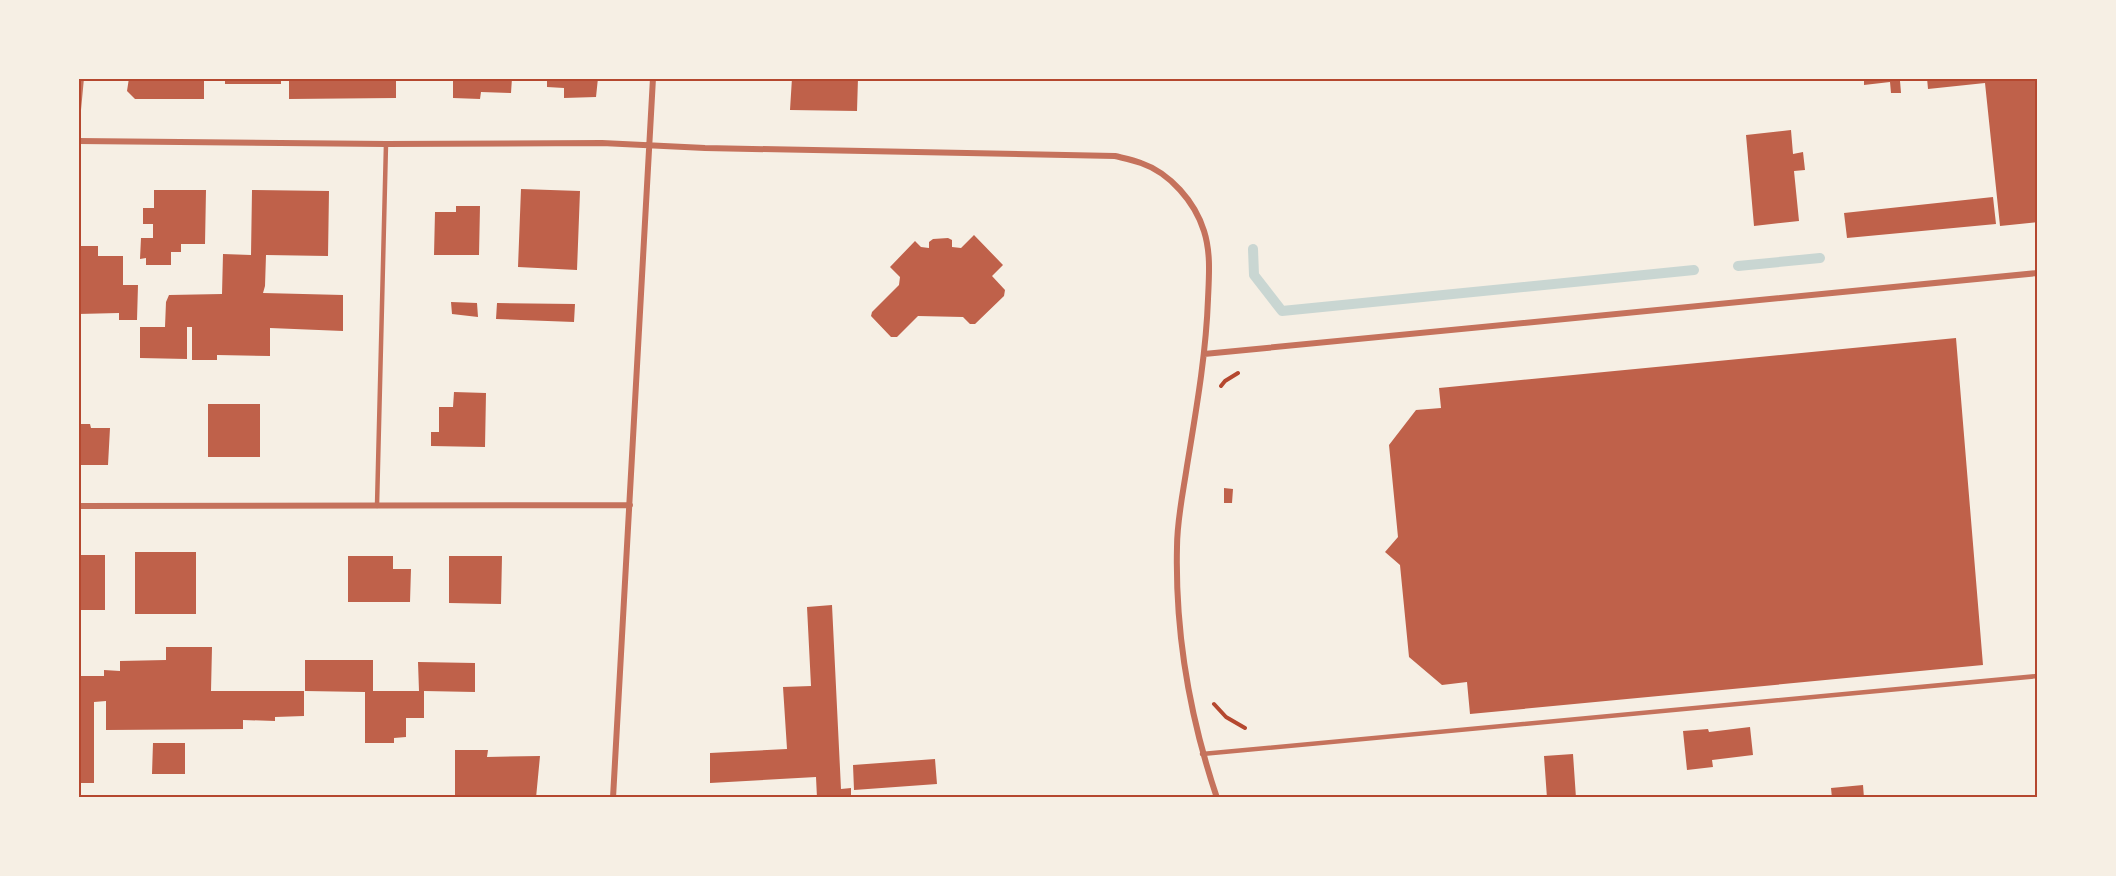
<svg xmlns="http://www.w3.org/2000/svg" width="2116" height="876" viewBox="0 0 2116 876" font-family="'Source Serif 4',serif">
<style>
.lines{fill:none;stroke-linecap:round;stroke-linejoin:round}
.stream{stroke:#c9d6d2;stroke-width:10}
.building{fill:#bf614a}
.path{stroke:#b5482f;stroke-width:4}
.service{stroke:#c5725c;stroke-width:4.5}
.minor{stroke:#c5725c;stroke-width:6}
.neatline{fill:none;stroke:#b5482f;stroke-width:2}
</style>
<rect width="100%" height="100%" fill="#f6efe4"/>
<g class="lines">
<path class="stream" d="M 1253,249 L 1254,275 L 1282,311 L 1694,270
M 1738,266 L 1820,258"/>
</g>
<path class="building" d="M 129,78 L 204,78 L 204,99 L 135,99 L 127,91 Z
M 225,78 L 281,78 L 281,84 L 225,84 Z
M 289,78 L 396,78 L 396,98 L 289,99 Z
M 453,78 L 512,78 L 511,93 L 481,92 L 480,99 L 453,98 Z
M 547,78 L 598,78 L 596,97 L 564,98 L 564,88 L 547,87 Z
M 792,78 L 858,78 L 857,111 L 790,110 Z
M 963,78 L 981,78 L 981,81 L 963,80 Z
M 1864,78 L 1917,78 L 1917,80 L 1900,81 L 1901,93 L 1891,93 L 1890,82 L 1864,85 Z
M 1927,78 L 2038,78 L 2038,222 L 2000,226 L 1985,83 L 1928,89 Z
M 1791,130 L 1793,154 L 1803,152 L 1805,170 L 1794,171 L 1799,221 L 1754,226 L 1746,135 Z
M 521,189 L 580,191 L 577,270 L 518,267 Z
M 154,190 L 206,190 L 205,244 L 181,244 L 181,252 L 171,252 L 171,265 L 146,265 L 146,258 L 140,259 L 141,238 L 153,238 L 153,224 L 143,224 L 143,208 L 154,208 Z
M 252,190 L 329,191 L 328,256 L 266,255 L 265,286 L 263,293 L 343,295 L 343,331 L 270,328 L 270,356 L 217,355 L 217,360 L 192,360 L 192,327 L 187,327 L 187,359 L 140,358 L 140,327 L 165,327 L 166,302 L 169,295 L 222,294 L 223,254 L 251,255 Z
M 1993,197 L 1996,224 L 1847,238 L 1844,213 Z
M 456,206 L 480,206 L 479,255 L 434,255 L 435,212 L 456,212 Z
M 974,235 L 1003,265 L 992,276 L 1005,290 L 1004,296 L 975,324 L 970,324 L 963,317 L 918,316 L 897,337 L 891,337 L 871,316 L 872,312 L 899,285 L 900,277 L 890,267 L 915,241 L 921,247 L 929,248 L 929,242 L 933,239 L 948,238 L 952,240 L 952,247 L 961,248 Z
M 78,246 L 98,246 L 98,256 L 123,256 L 123,285 L 138,285 L 137,320 L 119,320 L 119,313 L 78,314 Z
M 451,302 L 477,303 L 478,317 L 452,314 Z
M 497,303 L 575,304 L 574,322 L 496,319 Z
M 1956,338 L 1983,665 L 1470,714 L 1467,682 L 1442,685 L 1409,657 L 1400,565 L 1385,552 L 1398,537 L 1389,445 L 1416,410 L 1441,408 L 1439,388 Z
M 454,392 L 486,393 L 485,447 L 431,446 L 431,432 L 439,432 L 439,407 L 453,407 Z
M 208,404 L 260,404 L 260,457 L 208,457 Z
M 78,424 L 90,424 L 91,428 L 110,428 L 108,465 L 78,465 Z
M 1224,488 L 1233,489 L 1232,503 L 1224,503 Z
M 135,552 L 196,552 L 196,614 L 135,614 Z
M 78,555 L 105,555 L 105,610 L 78,610 Z
M 348,556 L 393,556 L 393,569 L 411,569 L 410,602 L 348,602 Z
M 449,556 L 502,556 L 501,604 L 449,603 Z
M 832,605 L 841,789 L 851,788 L 851,798 L 817,798 L 816,777 L 710,783 L 710,753 L 787,749 L 783,687 L 811,686 L 807,607 Z
M 166,647 L 212,647 L 211,691 L 304,691 L 304,716 L 275,717 L 275,721 L 243,720 L 243,729 L 106,730 L 106,701 L 94,702 L 94,783 L 78,783 L 78,676 L 104,676 L 104,670 L 120,671 L 120,661 L 166,660 Z
M 305,660 L 373,660 L 373,691 L 419,691 L 418,662 L 475,663 L 475,692 L 424,691 L 424,718 L 406,718 L 406,737 L 394,738 L 394,743 L 365,743 L 365,692 L 305,691 Z
M 1750,727 L 1753,755 L 1712,760 L 1713,767 L 1687,770 L 1683,731 L 1708,729 L 1709,732 Z
M 153,743 L 185,743 L 185,774 L 152,774 Z
M 455,750 L 488,750 L 487,757 L 540,756 L 536,798 L 455,798 Z
M 1573,754 L 1576,798 L 1547,798 L 1544,756 Z
M 935,759 L 937,784 L 854,790 L 853,765 Z
M 1863,785 L 1864,798 L 1832,798 L 1831,788 Z"/>
<g class="lines">
<path class="path" d="M 1221,386 L 1225,381 L 1238,373
M 1214,704 L 1226,717 L 1245,728"/>
<path class="service" d="M 377,506 L 386,144
M 1202,754 L 2038,676"/>
<path class="minor" d="M 78,110 L 81,78
M 78,141 L 386,144 L 602,143 L 705,148 L 1115,156 C 1123,158 1133,160 1141,163 C 1170,173 1195,202 1204,231 C 1211,253 1209,276 1208,299 C 1206,355 1196,411 1187,466 C 1183,493 1177,520 1177,547 C 1175,633 1190,718 1217,798
M 1204,354 L 2038,273
M 78,506 L 630,505
M 613,798 L 653,78"/>
</g>
<rect width="2116" height="876" fill="none" stroke="#f6efe4" stroke-width="159"/>
<rect x="80" y="80" width="1956" height="716" class="neatline"/>
</svg>
